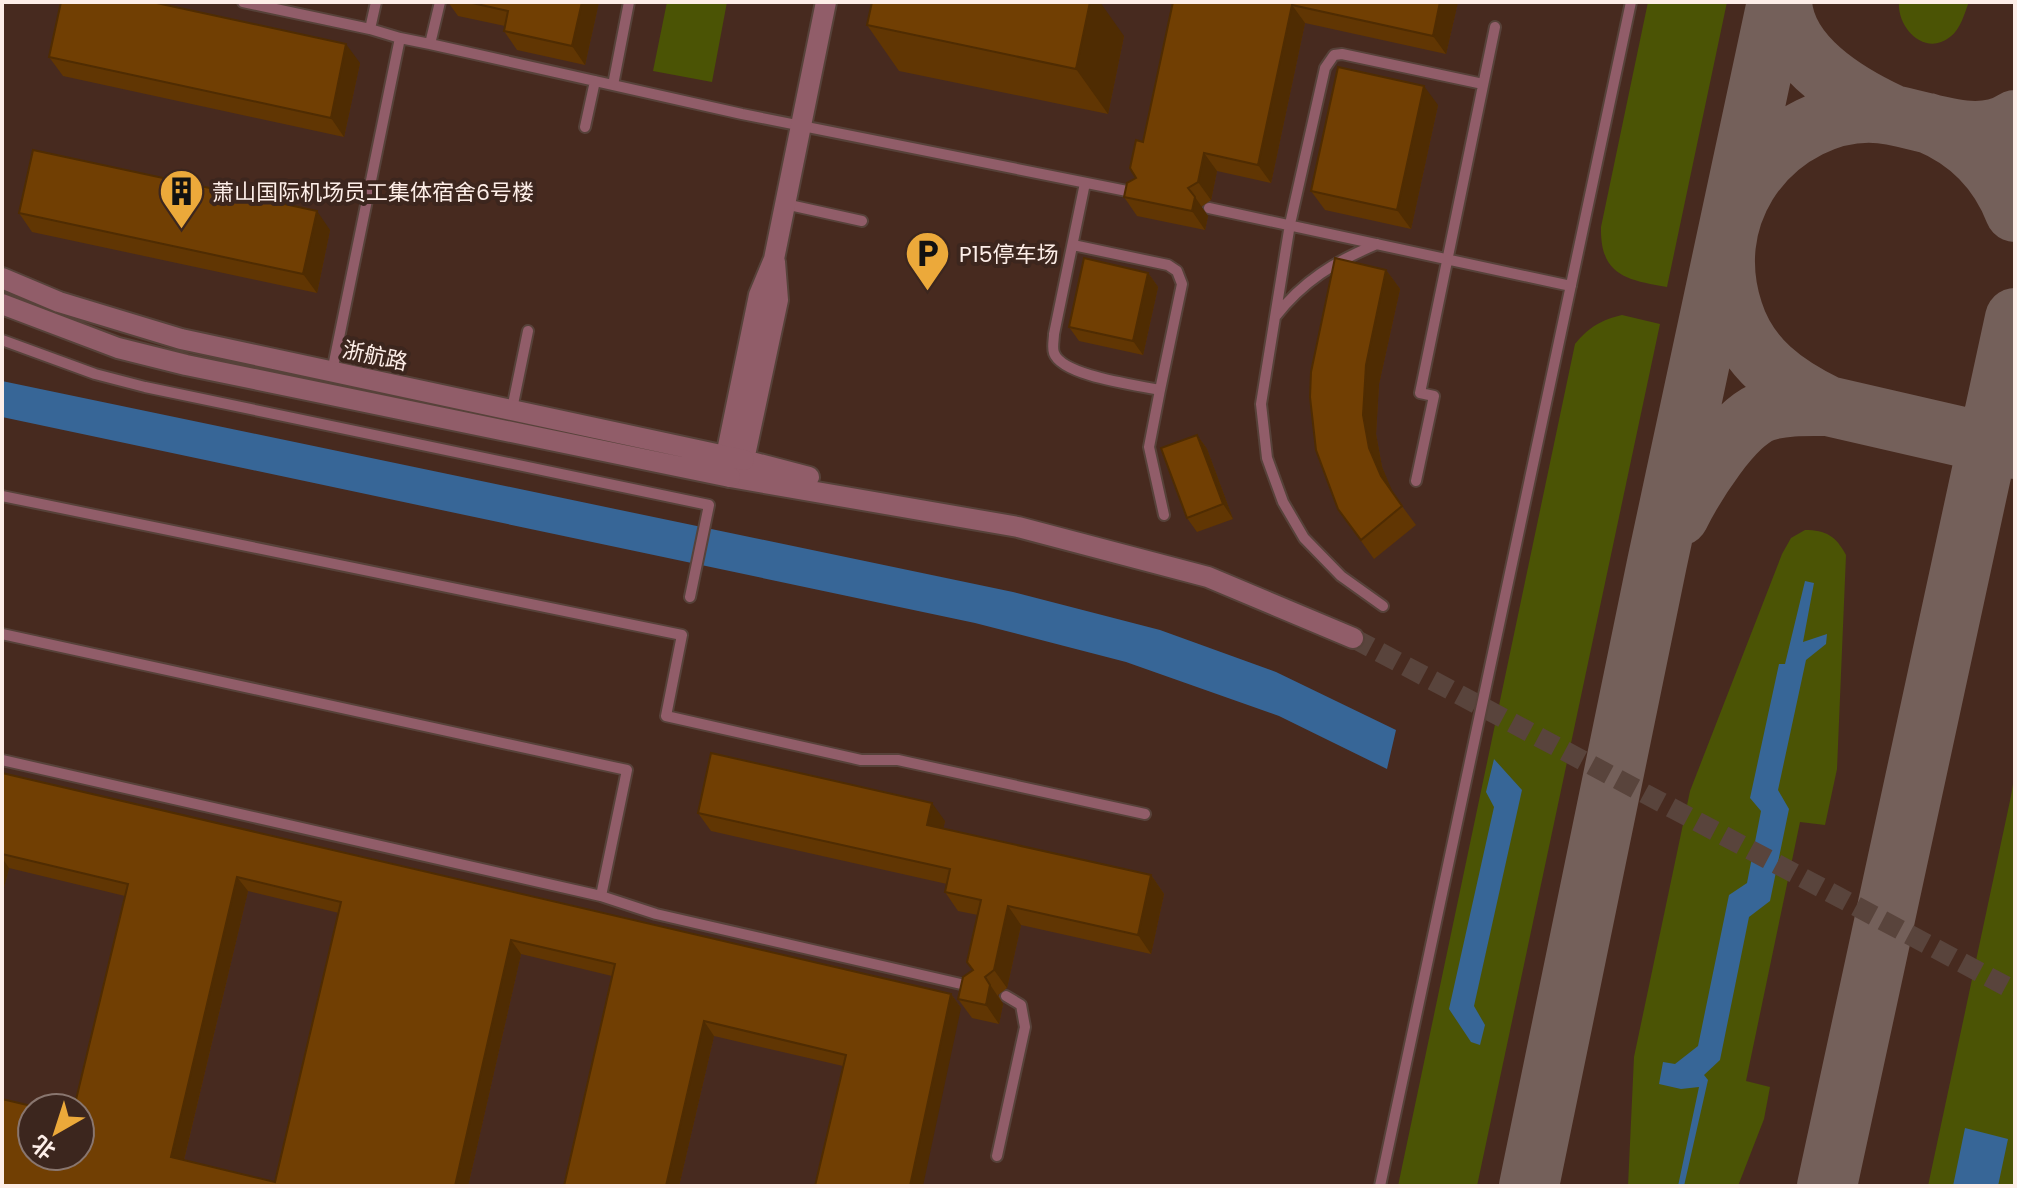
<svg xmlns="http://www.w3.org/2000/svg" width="2017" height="1188" viewBox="0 0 2017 1188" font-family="Poppins,'Noto Sans SC',sans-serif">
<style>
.built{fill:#472a1f;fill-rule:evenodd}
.green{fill:#4b5405}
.water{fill:#376697}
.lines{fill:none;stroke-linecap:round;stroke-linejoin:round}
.taxiway{stroke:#74605a;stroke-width:60}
.minor-tunnel{stroke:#59443c;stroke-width:20;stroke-dasharray:20 10;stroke-linecap:butt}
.service-casing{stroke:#57423a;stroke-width:14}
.minor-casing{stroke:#57423a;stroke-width:24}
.tertiary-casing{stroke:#57423a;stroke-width:24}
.service{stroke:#915d69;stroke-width:10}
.minor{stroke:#915d69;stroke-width:20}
.tertiary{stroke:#915d69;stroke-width:20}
.wall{fill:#613603;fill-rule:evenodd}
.shaded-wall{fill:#4f2c02}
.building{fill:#713f03;stroke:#4f2c02;stroke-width:2;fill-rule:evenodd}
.labels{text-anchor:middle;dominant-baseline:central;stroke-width:8;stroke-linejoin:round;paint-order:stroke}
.poi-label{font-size:22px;fill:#fdeee8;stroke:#3c261e;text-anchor:start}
.street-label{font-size:22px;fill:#fdeee8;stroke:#3c261e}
</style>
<rect width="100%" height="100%" fill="#3c261e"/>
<path class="built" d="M 2,2 L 2015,2 L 2015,1186 L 2,1186 ZM 32,1108 L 80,1108 L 80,1156 L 32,1156 Z"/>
<path class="green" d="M 667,2 L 727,2 L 712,82 L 653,71 Z
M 1648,2 L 1727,2 L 1667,287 C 1626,280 1600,275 1601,227 Z
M 1899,2 L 1969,2 C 1964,14 1961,29 1950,37 C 1925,57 1897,28 1899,2 Z
M 1622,315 L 1660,324 L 1477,1186 L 1398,1186 L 1575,344 C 1589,327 1601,320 1622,315 Z
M 1805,530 C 1826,530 1836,536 1846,555 L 1837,769 L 1825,825 L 1800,822 L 1746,1081 L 1770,1087 L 1764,1119 L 1738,1186 L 1628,1186 L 1634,1057 L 1690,791 L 1782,554 L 1791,538 Z
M 2015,772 L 2015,1186 L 1928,1186 L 2011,796 Z"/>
<path class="water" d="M 2,381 L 1013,592 L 1160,630 L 1276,672 L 1396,730 L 1387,769 L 1279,716 L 1126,662 L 975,623 L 2,417 Z
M 1805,581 L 1814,583 L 1803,642 L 1827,634 L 1826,644 L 1806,660 L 1778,790 L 1789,809 L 1770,901 L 1749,917 L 1720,1060 L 1704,1075 L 1708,1080 L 1684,1186 L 1678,1186 L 1699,1087 L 1681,1089 L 1659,1084 L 1663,1062 L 1675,1064 L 1698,1046 L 1729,895 L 1747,883 L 1761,811 L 1750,798 L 1779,664 L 1785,664 Z
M 1494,759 L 1522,790 L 1474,1006 L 1485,1025 L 1480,1045 L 1471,1042 L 1449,1009 L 1494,807 L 1486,792 Z
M 1965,1128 L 2008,1139 L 1998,1186 L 1953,1186 Z"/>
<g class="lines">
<path class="taxiway" d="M 1782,2 C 1785,56 1846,93 1891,114
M 1928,123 C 1969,140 1999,171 2015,212
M 1828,406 C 1785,385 1748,359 1733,311 C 1719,268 1723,223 1747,184 C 1777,136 1835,104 1892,115 C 1931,122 1979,144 2015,120
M 1679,516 C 1693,488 1734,420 1766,411 C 1786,405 1807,406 1828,406 L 2015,449
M 1529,1186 L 1657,563 L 1777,2
M 1827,1186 L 2015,318"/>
<path class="minor-tunnel" d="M 1353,638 L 2015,991"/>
<defs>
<path id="service" d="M 243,2 L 370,29
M 400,38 L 430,44 L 440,2
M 430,44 L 742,114 L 1137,193
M 613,85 L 629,2
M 585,127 L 595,81
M 785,204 L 862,221
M 1209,208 L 1571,286
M 1073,245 L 1168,265 L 1177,271 L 1182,284 L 1160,390 C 1137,385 1062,376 1054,353 C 1052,348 1054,339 1054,334 L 1085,183
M 1275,317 C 1303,281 1334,262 1377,244
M 2,340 L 95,374 L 145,387 L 709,505 L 690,597
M 332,372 L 400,38 L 370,29 L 376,2
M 1160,390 L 1149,447 L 1164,515
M 512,409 L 528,331
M 1416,481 L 1434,396 L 1420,393 L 1495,27
M 2,496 L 682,635 L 666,716 L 861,760 L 898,760 L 1145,814
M 1383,606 L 1341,576 L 1304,538 L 1283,502 L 1267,458 L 1261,404 L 1290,224 L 1325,68 L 1334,55 L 1342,54 L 1483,84
M 2,634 L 627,770 L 601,896
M 2,760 L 601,896 L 656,914 L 974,987
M 997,1156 L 1025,1027 L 1021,1005 L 1006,996
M 1380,1186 L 1631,2"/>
<path id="minor" d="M 744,460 L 809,477
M 735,471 L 744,460 L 778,300 L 775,262
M 729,473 L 726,456 L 759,295 L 774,259 L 826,2
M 730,477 L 1018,527 L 1208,577 L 1353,638"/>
<path id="tertiary" d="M 2,278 L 59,302 L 181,339 L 744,460
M 2,304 L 118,348 L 186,365 L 730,477"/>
</defs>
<use href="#service" class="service-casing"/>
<use href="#minor" class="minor-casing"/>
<use href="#tertiary" class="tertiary-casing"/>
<use href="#service" class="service"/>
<use href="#minor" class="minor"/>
<use href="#tertiary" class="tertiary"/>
</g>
<path class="wall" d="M 448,2 L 599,2 L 585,65 L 517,50 L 504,31 L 505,26 L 458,16 Z
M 1173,2 L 1458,2 L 1446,54 L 1305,23 L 1271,183 L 1217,171 L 1211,200 L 1201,207 L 1208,216 L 1205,230 L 1137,216 L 1124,197 L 1136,178 Z
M 867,25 L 1124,36 L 1108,114 L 899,71 Z
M 49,57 L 360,63 L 344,137 L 63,76 Z
M 1438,105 L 1411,229 L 1325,210 L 1311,191 Z
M 19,213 L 330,230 L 317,293 L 32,232 Z
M 1386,270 L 1400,289 L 1379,384 L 1376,434 L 1382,467 L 1393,494 L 1416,525 L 1374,559 L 1338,509 Z
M 1148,273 L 1158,287 L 1143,355 L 1079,341 L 1069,327 Z
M 1197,435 L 1207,449 L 1233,519 L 1197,532 L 1187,518 Z
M 2,773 L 951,994 L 961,1008 L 843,1066 L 714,1036 L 679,1186 L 564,1186 L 612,976 L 521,954 L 468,1186 L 2,1186 L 80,1156 L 125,896 L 9,868 L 2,895 ZM 248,891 L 339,913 L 275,1182 L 184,1160 Z
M 698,813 L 945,821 L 943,829 L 1151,875 L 1164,894 L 1151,954 L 1021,925 L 1007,988 L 998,995 L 1003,1004 L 999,1024 L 972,1018 L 958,999 L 973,970 L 978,915 L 958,911 L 945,892 L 947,884 L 711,831 Z"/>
<path class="shaded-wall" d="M 582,2 L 599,2 L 585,65 L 572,46 Z
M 1090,2 L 1100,2 L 1124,36 L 1108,114 L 1076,69 Z
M 1440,2 L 1458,2 L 1446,54 L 1433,36 Z
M 1292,5 L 1305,23 L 1271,183 L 1258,165 Z
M 346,44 L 360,63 L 344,137 L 331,118 Z
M 1424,86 L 1438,105 L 1411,229 L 1397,210 Z
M 1204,153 L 1217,171 L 1211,200 L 1198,182 Z
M 1195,197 L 1208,216 L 1205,230 L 1192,211 Z
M 317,211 L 330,230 L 317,293 L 303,274 Z
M 1386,270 L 1400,289 L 1379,384 L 1376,434 L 1382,467 L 1394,495 L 1381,476 L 1369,448 L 1363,415 L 1366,365 Z
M 1148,273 L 1158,287 L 1143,355 L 1133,341 Z
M 1197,435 L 1207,449 L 1233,519 L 1223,504 Z
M 932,803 L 945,821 L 940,844 L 927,825 Z
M 2,858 L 9,868 L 2,895 Z
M 1151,875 L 1164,894 L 1151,954 L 1138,935 Z
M 237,877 L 248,891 L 181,1172 L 171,1157 Z
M 1008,906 L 1021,925 L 1007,988 L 994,970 Z
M 511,940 L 521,954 L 468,1186 L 455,1186 Z
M 985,977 L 1003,1004 L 999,1024 L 986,1005 Z
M 951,994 L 961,1008 L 923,1186 L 910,1186 Z
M 704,1021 L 714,1036 L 679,1186 L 666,1186 Z"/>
<path class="building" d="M 61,2 L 152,2 L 346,44 L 331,118 L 49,57 Z
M 468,2 L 582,2 L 572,46 L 504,31 L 508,11 Z
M 872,2 L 1090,2 L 1076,69 L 867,25 Z
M 1173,2 L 1440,2 L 1433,36 L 1292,5 L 1258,165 L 1204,153 L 1198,182 L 1188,188 L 1195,197 L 1192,211 L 1124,197 L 1127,183 L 1136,178 L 1130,168 L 1136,140 L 1143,142 Z
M 1338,67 L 1424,86 L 1397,210 L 1311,191 Z
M 33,150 L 317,211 L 303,274 L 19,213 Z
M 1084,258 L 1148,273 L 1133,341 L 1069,327 Z
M 1335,258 L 1386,270 L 1366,365 L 1363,415 L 1369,448 L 1381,476 L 1402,506 L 1361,540 L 1338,509 L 1316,450 L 1310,397 L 1311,372 Z
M 1197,435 L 1223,504 L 1187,518 L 1161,448 Z
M 711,753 L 932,803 L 927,825 L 1151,875 L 1138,935 L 1008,906 L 994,970 L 985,977 L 990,985 L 986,1005 L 958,999 L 963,977 L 973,970 L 967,962 L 981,900 L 945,892 L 950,869 L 698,813 Z
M 2,773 L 951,994 L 910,1186 L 815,1186 L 846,1055 L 704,1021 L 666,1186 L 564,1186 L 615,964 L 511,940 L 455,1186 L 2,1186 L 2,1099 L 40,1108 L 32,1108 L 32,1156 L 80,1156 L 80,1108 L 74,1108 L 128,884 L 2,854 ZM 237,877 L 341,902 L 275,1182 L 171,1157 Z"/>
<defs>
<symbol id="building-pin" viewBox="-11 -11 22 30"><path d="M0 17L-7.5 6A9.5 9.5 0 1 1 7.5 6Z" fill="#eca93a" stroke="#3c261e"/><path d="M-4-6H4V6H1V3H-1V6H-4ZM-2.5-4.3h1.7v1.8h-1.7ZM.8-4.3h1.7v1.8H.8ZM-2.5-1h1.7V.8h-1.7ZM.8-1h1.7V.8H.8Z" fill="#111"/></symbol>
<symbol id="parking-pin" viewBox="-11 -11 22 30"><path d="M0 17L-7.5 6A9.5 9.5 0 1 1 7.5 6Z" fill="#eca93a" stroke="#3c261e"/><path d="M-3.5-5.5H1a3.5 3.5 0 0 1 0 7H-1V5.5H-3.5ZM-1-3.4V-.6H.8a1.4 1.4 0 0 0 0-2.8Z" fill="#111"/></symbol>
</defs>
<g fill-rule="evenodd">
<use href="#building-pin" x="156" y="166" width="51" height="69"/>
<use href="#parking-pin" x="902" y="228" width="51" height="69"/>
</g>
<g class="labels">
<g class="poi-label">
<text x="212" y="192">萧山国际机场员工集体宿舍6号楼</text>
<text x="959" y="254">P15停车场</text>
</g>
<g class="street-label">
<text transform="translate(375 356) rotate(12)">浙航路</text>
</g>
</g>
<rect width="2017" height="1188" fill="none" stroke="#fdeee8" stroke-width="8"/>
<g transform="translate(56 1132) rotate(219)"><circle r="38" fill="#3c261e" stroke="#89766f" stroke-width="2"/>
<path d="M0-6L14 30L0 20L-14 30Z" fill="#eca93a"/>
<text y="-12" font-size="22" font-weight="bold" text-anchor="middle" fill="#fdeee8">北</text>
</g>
</svg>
